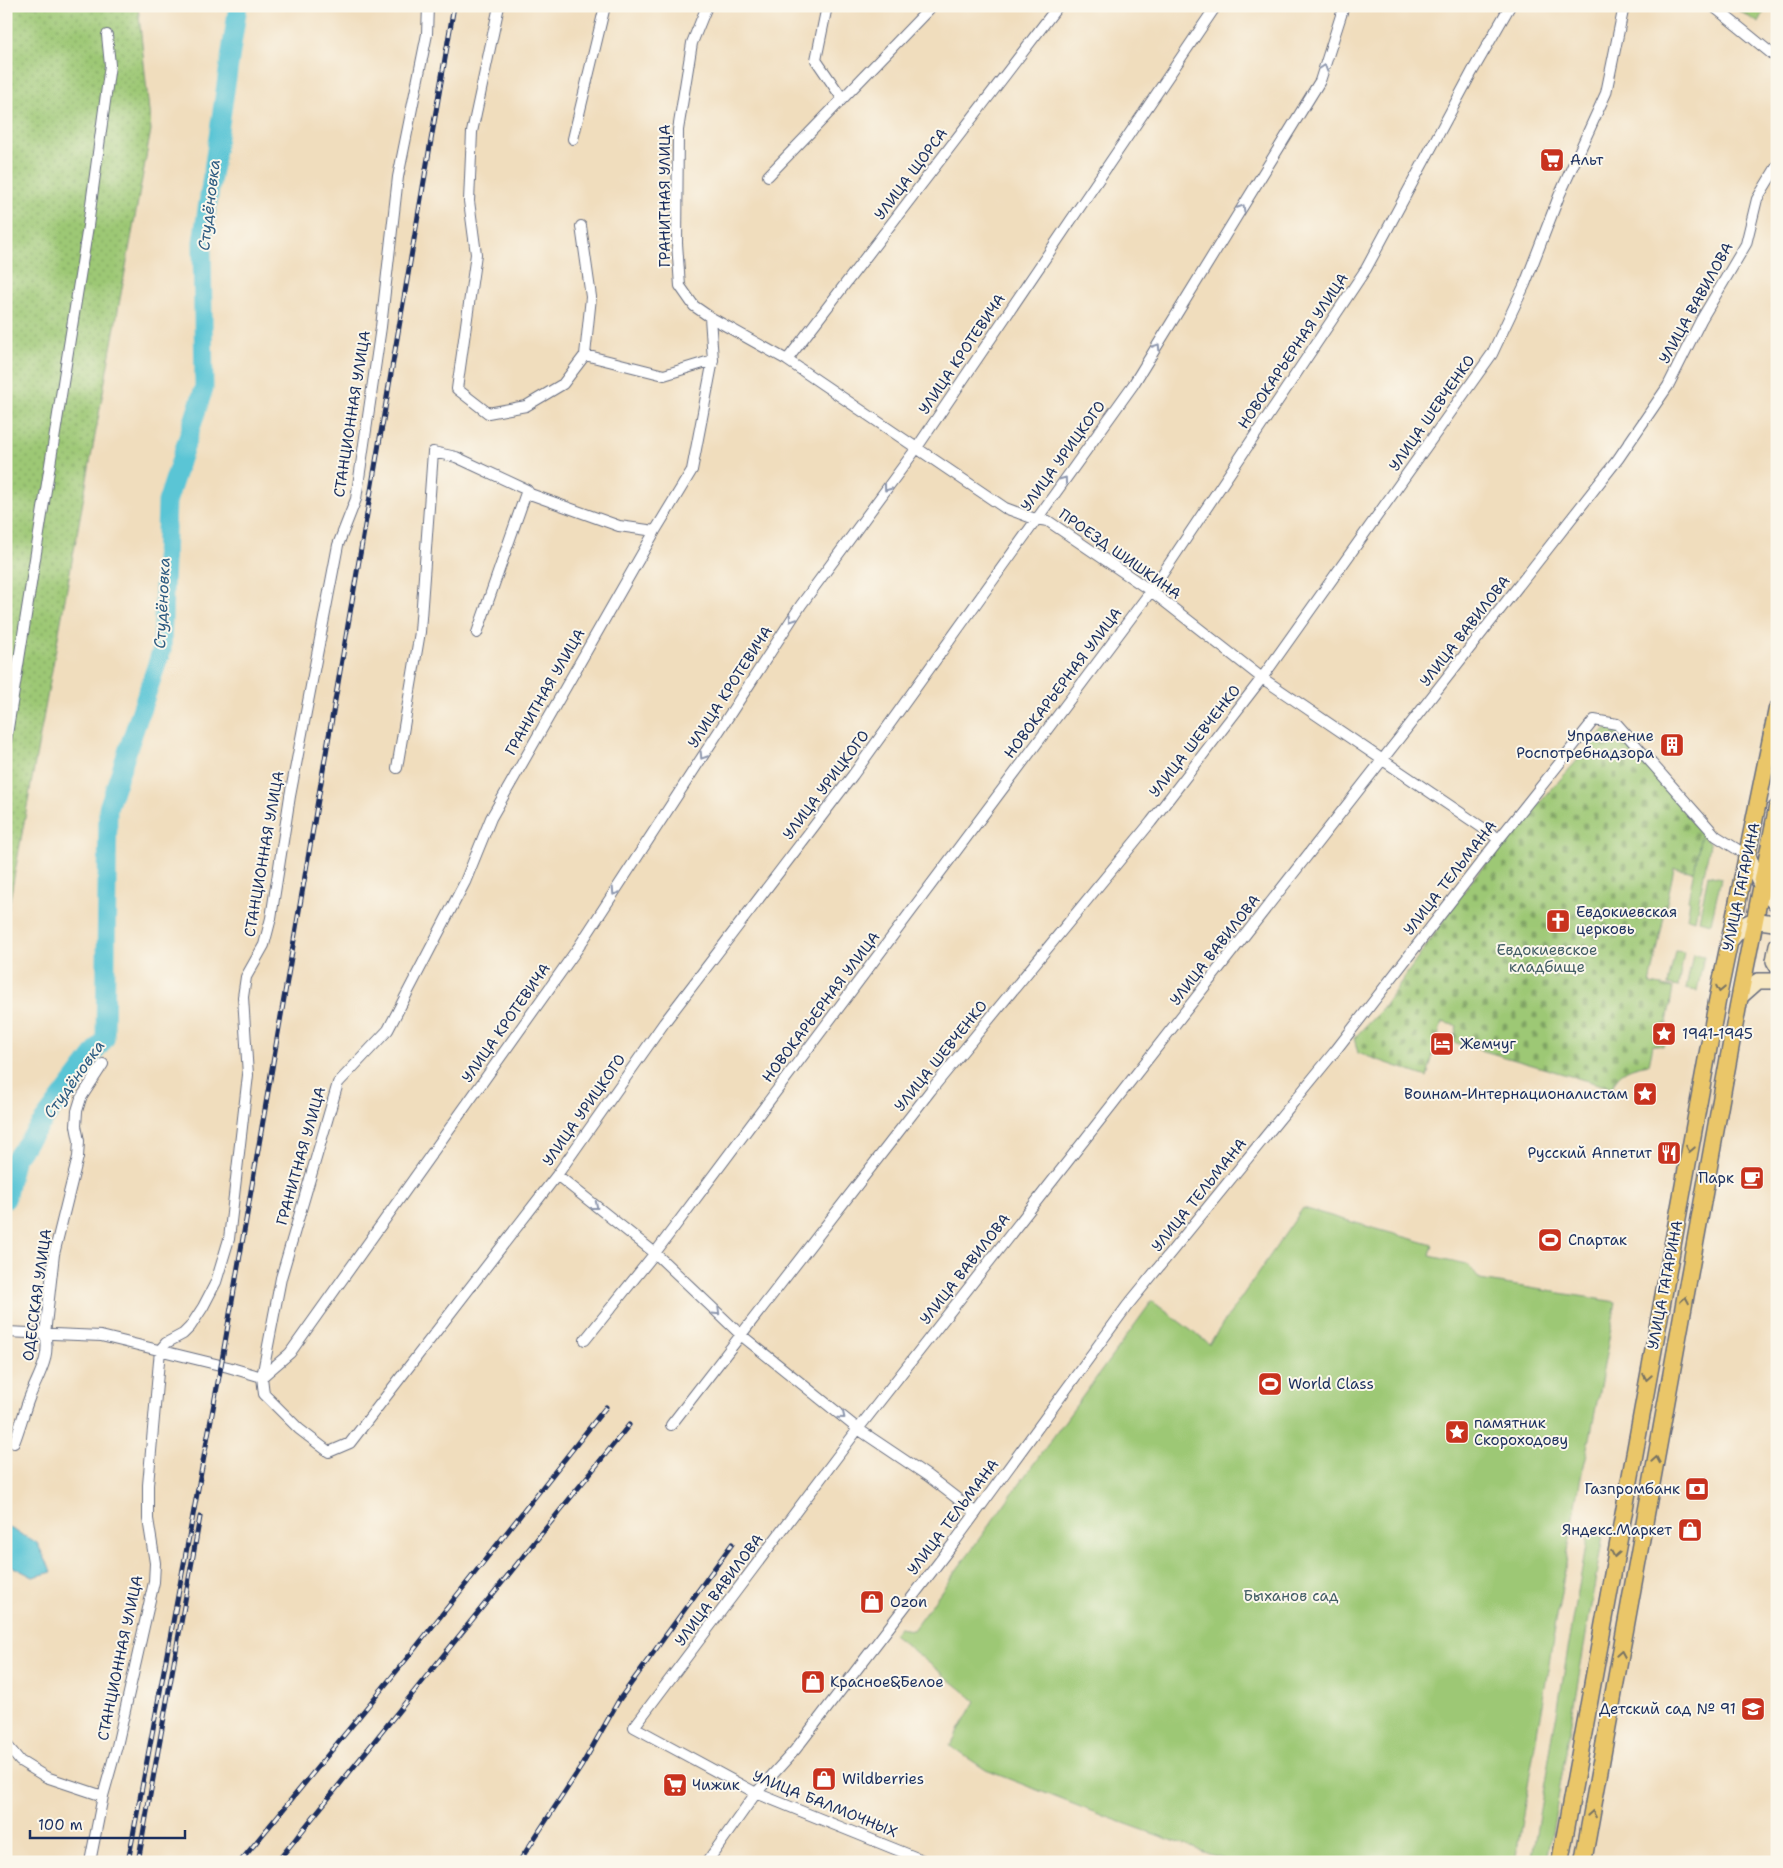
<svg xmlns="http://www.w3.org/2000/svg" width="1783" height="1868" viewBox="0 0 1783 1868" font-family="'Shantell Sans',sans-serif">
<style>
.green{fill:#9dc875;stroke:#5c7c6a}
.cemetery{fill:url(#cemetery-stones);stroke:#5c7c6a}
.garden{fill:url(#garden-dots);stroke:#5c7c6a}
.water{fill:#5ac5d5;stroke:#3a7a9a}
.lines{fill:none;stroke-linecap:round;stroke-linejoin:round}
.river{stroke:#5ac5d5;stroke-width:19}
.street-casing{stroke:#666c7f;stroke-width:12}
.secondary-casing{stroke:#666c7f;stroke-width:18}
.primary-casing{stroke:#666c7f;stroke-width:19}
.street{stroke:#fff;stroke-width:10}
.secondary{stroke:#f7e8c3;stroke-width:15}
.primary{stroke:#eac669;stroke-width:16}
.rail-casing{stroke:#1b2f5e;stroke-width:5}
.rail{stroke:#fbf7ec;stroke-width:3;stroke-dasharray:9;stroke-linecap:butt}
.oneway{stroke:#8d97ae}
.oneway2{stroke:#787363}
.labels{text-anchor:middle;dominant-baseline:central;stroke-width:4;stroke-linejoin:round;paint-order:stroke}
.poi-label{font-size:15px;fill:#1b2f5e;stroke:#fbf7ec;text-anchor:start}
.street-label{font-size:15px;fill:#1b2f5e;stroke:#fbf7ec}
.park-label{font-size:15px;fill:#425d65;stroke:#fbf7ec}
.water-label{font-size:16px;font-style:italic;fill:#2e5c82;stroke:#fbf7ec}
</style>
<defs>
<pattern id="cemetery-stones" width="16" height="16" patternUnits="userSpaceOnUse" patternTransform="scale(1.25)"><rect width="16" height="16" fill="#9dc875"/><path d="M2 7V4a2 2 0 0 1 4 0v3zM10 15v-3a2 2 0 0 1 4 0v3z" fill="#7fa363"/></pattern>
<pattern id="garden-dots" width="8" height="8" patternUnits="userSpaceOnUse" patternTransform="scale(1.25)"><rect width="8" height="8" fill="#9dc875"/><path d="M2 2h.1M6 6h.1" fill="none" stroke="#7fa363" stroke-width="1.8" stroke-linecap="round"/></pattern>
</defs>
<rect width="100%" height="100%" fill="#fbf7ec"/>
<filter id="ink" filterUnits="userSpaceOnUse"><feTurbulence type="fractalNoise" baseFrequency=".02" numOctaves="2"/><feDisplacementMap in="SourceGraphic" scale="10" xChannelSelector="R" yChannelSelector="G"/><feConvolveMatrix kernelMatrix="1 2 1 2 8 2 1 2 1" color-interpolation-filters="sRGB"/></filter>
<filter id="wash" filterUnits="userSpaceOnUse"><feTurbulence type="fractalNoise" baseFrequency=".0096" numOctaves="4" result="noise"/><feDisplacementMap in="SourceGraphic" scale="20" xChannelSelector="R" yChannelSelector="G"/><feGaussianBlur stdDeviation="1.12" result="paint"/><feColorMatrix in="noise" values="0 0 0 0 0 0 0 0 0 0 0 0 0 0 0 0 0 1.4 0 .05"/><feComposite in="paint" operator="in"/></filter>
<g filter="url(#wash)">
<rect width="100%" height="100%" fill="#f0ddbd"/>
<path class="green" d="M 1731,6 L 1766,6 L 1759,23 Z
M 1701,834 L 1710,844 L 1695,920 L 1687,918 L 1690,901 L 1688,900 Z
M 1708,875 L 1721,878 L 1711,923 L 1699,920 Z
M 1675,951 L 1684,952 L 1678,987 L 1668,985 Z
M 1693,954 L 1704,956 L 1697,991 L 1686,989 Z
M 1303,1208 L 1433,1245 L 1430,1256 L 1467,1264 L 1480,1280 L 1616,1302 L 1588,1449 L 1580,1482 L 1515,1862 L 1232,1862 L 1096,1813 L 986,1770 L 950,1746 L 976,1701 L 893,1634 L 898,1628 L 913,1630 L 1152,1301 L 1209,1344 Z
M 1588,1534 L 1603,1536 L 1547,1862 L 1531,1862 Z"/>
<path class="cemetery" d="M 1617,726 L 1701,834 L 1694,872 L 1674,868 L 1650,984 L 1673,988 L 1663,1046 L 1653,1045 L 1649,1064 C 1632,1067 1618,1070 1612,1088 L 1453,1042 L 1457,1026 L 1442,1022 L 1427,1077 L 1358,1053 L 1354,1038 L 1383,1008 L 1474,877 L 1604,730 Z"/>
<path class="garden" d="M 6,6 L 138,6 L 151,130 L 6,921 Z"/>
<path class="water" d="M 6,1526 L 37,1543 L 52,1572 L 33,1577 L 6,1563 Z"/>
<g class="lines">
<path class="river" d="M 6,1199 L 14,1160 L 105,1039 L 108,808 L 162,649 L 167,502 L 204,388 L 202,242 L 238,6"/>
</g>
</g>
<g filter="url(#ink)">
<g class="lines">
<defs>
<path id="street" d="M 499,6 L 472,132 L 469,201 L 476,254 L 457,389 L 488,413 L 526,406 L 563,384 L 585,355 L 664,375 L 713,360
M 707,6 L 692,43 L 678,130 L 677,243 L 680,286 L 694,306 L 710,317 L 713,360 L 692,470 L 655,531 L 491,818 L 465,882 L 388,1030 L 338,1083 L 281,1278 L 262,1377 L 264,1394 L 299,1429 L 329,1452 L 350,1443 L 557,1175 L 664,1023 L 853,775 L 1133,385 L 1320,81 L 1344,6
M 827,6 L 816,60 L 842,98
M 1713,6 L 1777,58
M 573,139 L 605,6
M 768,176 L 932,6
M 581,226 L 591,297 L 585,355
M 710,317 L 787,360 L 1005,508 L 1035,519 L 1048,521 L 1151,591 L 1262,678 L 1499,839
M 787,360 L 1058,6
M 477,633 L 527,490
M 6,741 L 88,226 L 110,65 L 107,35
M 397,768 L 420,632 L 433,452 L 456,457 L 527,490 L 530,494 L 619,526 L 655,531
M 557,1175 L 655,1253 L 741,1335 L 858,1429 L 928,1476 L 976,1513
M 6,1332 L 101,1336 L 228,1367 L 262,1377
M 585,1340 L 655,1253 L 1151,591 L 1366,269 L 1472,72 L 1510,6
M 262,1377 L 290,1353 L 578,948 L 801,605 L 916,449 L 1216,6
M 671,1425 L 931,1090 L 1151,822 L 1262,678 L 1492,354 L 1525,284 L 1559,196 L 1606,93 L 1624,6
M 14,1443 C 20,1428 24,1411 30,1396 C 39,1374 51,1357 45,1334 L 54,1254 L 78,1157 L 79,1141 L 76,1126 L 77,1111 L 81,1098 L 103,1064
M 6,1744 L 20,1761 L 46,1777 L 103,1796
M 90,1862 L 103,1796 L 117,1746 L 154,1582 L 155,1563 L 148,1519 L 148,1485 L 160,1350 L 166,1343 L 183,1334 L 190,1327 L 203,1307 L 216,1282 L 229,1239 L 248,1075 L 243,997 L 246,977 L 264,945 L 271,918 L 290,796 L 338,545 L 356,499 L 381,327 L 398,177 L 427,34 L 428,6
M 707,1862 L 756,1793 L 795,1750 L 956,1540 L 1127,1306 L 1336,1050 L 1499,839 L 1594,720 L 1617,724 L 1716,836 L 1748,856
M 927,1862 L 756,1793 L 634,1727 L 858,1429 L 1618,459 L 1668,386 L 1701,320 L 1746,244 L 1757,199 L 1777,166"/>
<path id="secondary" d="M 1748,856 C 1756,873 1761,892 1777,904
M 1730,941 C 1748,919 1749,918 1777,924
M 1777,945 L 1774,961 L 1777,966
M 1740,997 L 1758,981 L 1777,981"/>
<path id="primary" d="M 1560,1862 L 1717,1002 L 1777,709
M 1583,1862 L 1738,1006 L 1777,808"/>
</defs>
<use href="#street" class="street-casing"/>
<use href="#secondary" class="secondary-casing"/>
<use href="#primary" class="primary-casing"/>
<use href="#street" class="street"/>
<use href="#secondary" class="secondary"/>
<use href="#primary" class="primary"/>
<defs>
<path id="rail" d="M 128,1862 L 221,1366 L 454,6
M 138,1862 L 200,1517
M 240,1862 L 413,1651 L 606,1407
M 277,1862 L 629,1425
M 519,1862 L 581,1767 L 619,1700 L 732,1544"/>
</defs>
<use href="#rail" class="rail-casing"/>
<use href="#rail" class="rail"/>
</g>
<defs><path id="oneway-chevron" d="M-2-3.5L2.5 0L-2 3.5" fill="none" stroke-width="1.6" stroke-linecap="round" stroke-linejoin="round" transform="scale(1.25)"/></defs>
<g class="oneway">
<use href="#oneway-chevron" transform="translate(1324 68) rotate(-72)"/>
<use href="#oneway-chevron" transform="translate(1242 208) rotate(-58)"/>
<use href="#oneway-chevron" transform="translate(1157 347) rotate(-58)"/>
<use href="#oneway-chevron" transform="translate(1064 480) rotate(-54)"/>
<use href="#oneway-chevron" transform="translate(887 488) rotate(126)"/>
<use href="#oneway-chevron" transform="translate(792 619) rotate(123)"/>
<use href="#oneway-chevron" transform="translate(703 756) rotate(123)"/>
<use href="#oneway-chevron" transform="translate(615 892) rotate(123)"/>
<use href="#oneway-chevron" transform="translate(595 1206) rotate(38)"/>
<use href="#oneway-chevron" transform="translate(717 1312) rotate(44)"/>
<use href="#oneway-chevron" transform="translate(842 1416) rotate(39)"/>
</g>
<g class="oneway2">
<use href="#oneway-chevron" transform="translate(1720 989) rotate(101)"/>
<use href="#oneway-chevron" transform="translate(1690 1149) rotate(101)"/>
<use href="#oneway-chevron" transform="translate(1685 1300) rotate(-80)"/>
<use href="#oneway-chevron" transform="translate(1647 1377) rotate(100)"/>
<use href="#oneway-chevron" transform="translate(1656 1460) rotate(-80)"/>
<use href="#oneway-chevron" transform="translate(1615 1554) rotate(100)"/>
<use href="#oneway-chevron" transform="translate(1621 1654) rotate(-80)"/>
<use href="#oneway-chevron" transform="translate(1592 1814) rotate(-80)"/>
</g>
</g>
<defs>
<symbol id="supermarket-square" viewBox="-11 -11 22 22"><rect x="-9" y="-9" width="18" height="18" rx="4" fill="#c8321e" stroke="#fbf7ec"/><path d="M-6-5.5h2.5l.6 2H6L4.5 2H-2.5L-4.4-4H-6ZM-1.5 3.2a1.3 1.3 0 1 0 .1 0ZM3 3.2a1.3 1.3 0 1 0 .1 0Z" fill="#fff"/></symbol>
<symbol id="building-square" viewBox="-11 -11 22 22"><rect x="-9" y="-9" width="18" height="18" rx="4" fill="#c8321e" stroke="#fbf7ec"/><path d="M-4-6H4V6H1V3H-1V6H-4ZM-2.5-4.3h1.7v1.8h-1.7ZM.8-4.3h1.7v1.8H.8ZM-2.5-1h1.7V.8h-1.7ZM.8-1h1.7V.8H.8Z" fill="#fff"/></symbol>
<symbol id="church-square" viewBox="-11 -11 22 22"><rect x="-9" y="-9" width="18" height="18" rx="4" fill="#c8321e" stroke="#fbf7ec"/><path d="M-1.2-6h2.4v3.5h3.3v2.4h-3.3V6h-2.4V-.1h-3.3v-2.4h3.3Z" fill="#fff"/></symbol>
<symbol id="sight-square" viewBox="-11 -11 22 22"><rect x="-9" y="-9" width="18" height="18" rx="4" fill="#c8321e" stroke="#fbf7ec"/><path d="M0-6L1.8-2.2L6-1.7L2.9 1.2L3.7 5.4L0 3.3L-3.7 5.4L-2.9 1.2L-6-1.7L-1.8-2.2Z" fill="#fff"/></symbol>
<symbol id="hotel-square" viewBox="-11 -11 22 22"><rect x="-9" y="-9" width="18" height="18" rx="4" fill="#c8321e" stroke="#fbf7ec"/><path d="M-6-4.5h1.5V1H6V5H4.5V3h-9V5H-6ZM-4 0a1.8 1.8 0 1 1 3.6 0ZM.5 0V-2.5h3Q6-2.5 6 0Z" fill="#fff"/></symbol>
<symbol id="restaurant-square" viewBox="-11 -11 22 22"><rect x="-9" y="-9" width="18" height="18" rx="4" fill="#c8321e" stroke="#fbf7ec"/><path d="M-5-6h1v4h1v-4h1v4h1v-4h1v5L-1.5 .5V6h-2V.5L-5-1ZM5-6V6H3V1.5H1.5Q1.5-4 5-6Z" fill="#fff"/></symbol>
<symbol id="cafe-square" viewBox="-11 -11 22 22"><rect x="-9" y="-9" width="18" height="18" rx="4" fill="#c8321e" stroke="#fbf7ec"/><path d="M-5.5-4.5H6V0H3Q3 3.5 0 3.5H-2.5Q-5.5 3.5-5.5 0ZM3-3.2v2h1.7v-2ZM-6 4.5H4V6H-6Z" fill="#fff"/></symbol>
<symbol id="stadium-square" viewBox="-11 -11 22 22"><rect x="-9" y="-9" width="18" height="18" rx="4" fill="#c8321e" stroke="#fbf7ec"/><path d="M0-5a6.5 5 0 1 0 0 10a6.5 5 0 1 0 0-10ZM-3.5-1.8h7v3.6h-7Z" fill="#fff"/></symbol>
<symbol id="bank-square" viewBox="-11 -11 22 22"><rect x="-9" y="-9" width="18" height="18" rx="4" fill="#c8321e" stroke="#fbf7ec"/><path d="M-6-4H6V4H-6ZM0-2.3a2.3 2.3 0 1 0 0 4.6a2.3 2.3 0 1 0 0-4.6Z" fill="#fff"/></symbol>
<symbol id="shop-square" viewBox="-11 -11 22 22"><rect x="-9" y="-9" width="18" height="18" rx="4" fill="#c8321e" stroke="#fbf7ec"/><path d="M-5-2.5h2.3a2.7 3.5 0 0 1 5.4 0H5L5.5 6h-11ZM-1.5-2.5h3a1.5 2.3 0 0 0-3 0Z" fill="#fff"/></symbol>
<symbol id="school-square" viewBox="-11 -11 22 22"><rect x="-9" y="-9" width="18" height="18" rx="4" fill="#c8321e" stroke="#fbf7ec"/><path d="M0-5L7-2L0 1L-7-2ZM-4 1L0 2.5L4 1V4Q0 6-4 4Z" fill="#fff"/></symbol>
</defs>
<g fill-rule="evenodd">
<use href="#supermarket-square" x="1538" y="146" width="28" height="28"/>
<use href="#building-square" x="1658" y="731" width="28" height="28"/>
<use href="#church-square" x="1544" y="907" width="28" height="28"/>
<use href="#sight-square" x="1650" y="1020" width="28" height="28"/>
<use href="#hotel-square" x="1428" y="1030" width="28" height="28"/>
<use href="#sight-square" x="1631" y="1080" width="28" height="28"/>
<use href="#restaurant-square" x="1655" y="1139" width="28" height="28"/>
<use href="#cafe-square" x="1738" y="1164" width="28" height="28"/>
<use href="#stadium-square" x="1536" y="1226" width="28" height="28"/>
<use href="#stadium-square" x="1256" y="1370" width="28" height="28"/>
<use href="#sight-square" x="1443" y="1418" width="28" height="28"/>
<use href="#bank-square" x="1683" y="1475" width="28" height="28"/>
<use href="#shop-square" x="1676" y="1516" width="28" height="28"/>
<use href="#shop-square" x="858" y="1588" width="28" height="28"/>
<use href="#shop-square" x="799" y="1668" width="28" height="28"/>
<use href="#school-square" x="1739" y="1695" width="28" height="28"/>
<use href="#shop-square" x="810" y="1765" width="28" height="28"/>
<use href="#supermarket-square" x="661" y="1771" width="28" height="28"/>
</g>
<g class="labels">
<g class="poi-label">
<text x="1570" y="160">Альт</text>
<text x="1654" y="736" text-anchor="end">Управление<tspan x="1654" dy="17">Роспотребнадзора</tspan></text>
<text x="1576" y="912">Евдокиевская<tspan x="1576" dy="17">церковь</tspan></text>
<text x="1682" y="1034">1941-1945</text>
<text x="1460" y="1044">Жемчуг</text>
<text x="1628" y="1094" text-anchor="end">Воинам-Интернационалистам</text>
<text x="1652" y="1153" text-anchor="end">Русский Аппетит</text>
<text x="1734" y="1178" text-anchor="end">Парк</text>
<text x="1568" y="1240">Спартак</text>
<text x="1288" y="1384">World Class</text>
<text x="1474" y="1423">памятник<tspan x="1474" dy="17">Скороходову</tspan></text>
<text x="1680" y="1489" text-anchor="end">Газпромбанк</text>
<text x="1672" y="1530" text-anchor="end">Яндекс.Маркет</text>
<text x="890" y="1602">Ozon</text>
<text x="830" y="1682">Красное&amp;Белое</text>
<text x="1736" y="1709" text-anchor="end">Детский сад № 91</text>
<text x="842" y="1779">Wildberries</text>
<text x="692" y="1785">Чижик</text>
</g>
<g class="street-label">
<text transform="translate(911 174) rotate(-53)">УЛИЦА ЩОРСА</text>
<text transform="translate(665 196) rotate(-90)">ГРАНИТНАЯ УЛИЦА</text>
<text transform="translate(1696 303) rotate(-61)">УЛИЦА ВАВИЛОВА</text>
<text transform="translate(1293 351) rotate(-56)">НОВОКАРЬЕРНАЯ УЛИЦА</text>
<text transform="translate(962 354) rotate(-56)">УЛИЦА КРОТЕВИЧА</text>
<text transform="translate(1432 413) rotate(-55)">УЛИЦА ШЕВЧЕНКО</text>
<text transform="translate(352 414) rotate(-81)">СТАНЦИОННАЯ УЛИЦА</text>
<text transform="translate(1063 456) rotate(-54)">УЛИЦА УРИЦКОГО</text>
<text transform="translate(1120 554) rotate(35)">ПРОЕЗД ШИШКИНА</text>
<text transform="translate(1465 631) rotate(-52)">УЛИЦА ВАВИЛОВА</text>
<text transform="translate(1063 683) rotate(-53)">НОВОКАРЬЕРНАЯ УЛИЦА</text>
<text transform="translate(730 687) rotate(-57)">УЛИЦА КРОТЕВИЧА</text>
<text transform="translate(545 692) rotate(-60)">ГРАНИТНАЯ УЛИЦА</text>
<text transform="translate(1195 741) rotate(-52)">УЛИЦА ШЕВЧЕНКО</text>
<text transform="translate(826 785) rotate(-53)">УЛИЦА УРИЦКОГО</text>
<text transform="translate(264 854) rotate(-80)">СТАНЦИОННАЯ УЛИЦА</text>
<text transform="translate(1450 878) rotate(-52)">УЛИЦА ТЕЛЬМАНА</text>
<text transform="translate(1741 887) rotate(-78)">УЛИЦА ГАГАРИНА</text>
<text transform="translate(1215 950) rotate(-52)">УЛИЦА ВАВИЛОВА</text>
<text transform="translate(821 1007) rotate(-53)">НОВОКАРЬЕРНАЯ УЛИЦА</text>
<text transform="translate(506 1023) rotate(-55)">УЛИЦА КРОТЕВИЧА</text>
<text transform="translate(941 1056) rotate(-51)">УЛИЦА ШЕВЧЕНКО</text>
<text transform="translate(584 1110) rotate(-55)">УЛИЦА УРИЦКОГО</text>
<text transform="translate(301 1156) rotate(-74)">ГРАНИТНАЯ УЛИЦА</text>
<text transform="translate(1199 1195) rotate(-51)">УЛИЦА ТЕЛЬМАНА</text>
<text transform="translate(965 1269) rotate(-52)">УЛИЦА ВАВИЛОВА</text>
<text transform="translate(1665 1285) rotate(-79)">УЛИЦА ГАГАРИНА</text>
<text transform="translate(37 1295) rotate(-82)">ОДЕССКАЯ УЛИЦА</text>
<text transform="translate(953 1517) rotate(-53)">УЛИЦА ТЕЛЬМАНА</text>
<text transform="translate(719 1590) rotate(-53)">УЛИЦА ВАВИЛОВА</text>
<text transform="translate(120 1658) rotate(-78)">СТАНЦИОННАЯ УЛИЦА</text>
<text transform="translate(825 1804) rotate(22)">УЛИЦА БАЛМОЧНЫХ</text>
</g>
<g class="park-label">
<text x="1547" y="950">Евдокиевское<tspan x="1547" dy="17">кладбище</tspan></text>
<text x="1291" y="1596">Быханов сад</text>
</g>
<g class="water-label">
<text transform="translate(209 205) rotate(-83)">Студёновка</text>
<text transform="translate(162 603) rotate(-87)">Студёновка</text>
<text transform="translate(74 1079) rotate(-54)">Студёновка</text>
</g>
</g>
<rect width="1783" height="1868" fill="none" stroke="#fbf7ec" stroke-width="25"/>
<path d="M30 1830v8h155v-8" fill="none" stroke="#1b2f5e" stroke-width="2.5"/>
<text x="38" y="1830" font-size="15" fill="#1b2f5e" stroke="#fbf7ec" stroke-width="4" paint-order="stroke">100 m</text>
</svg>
